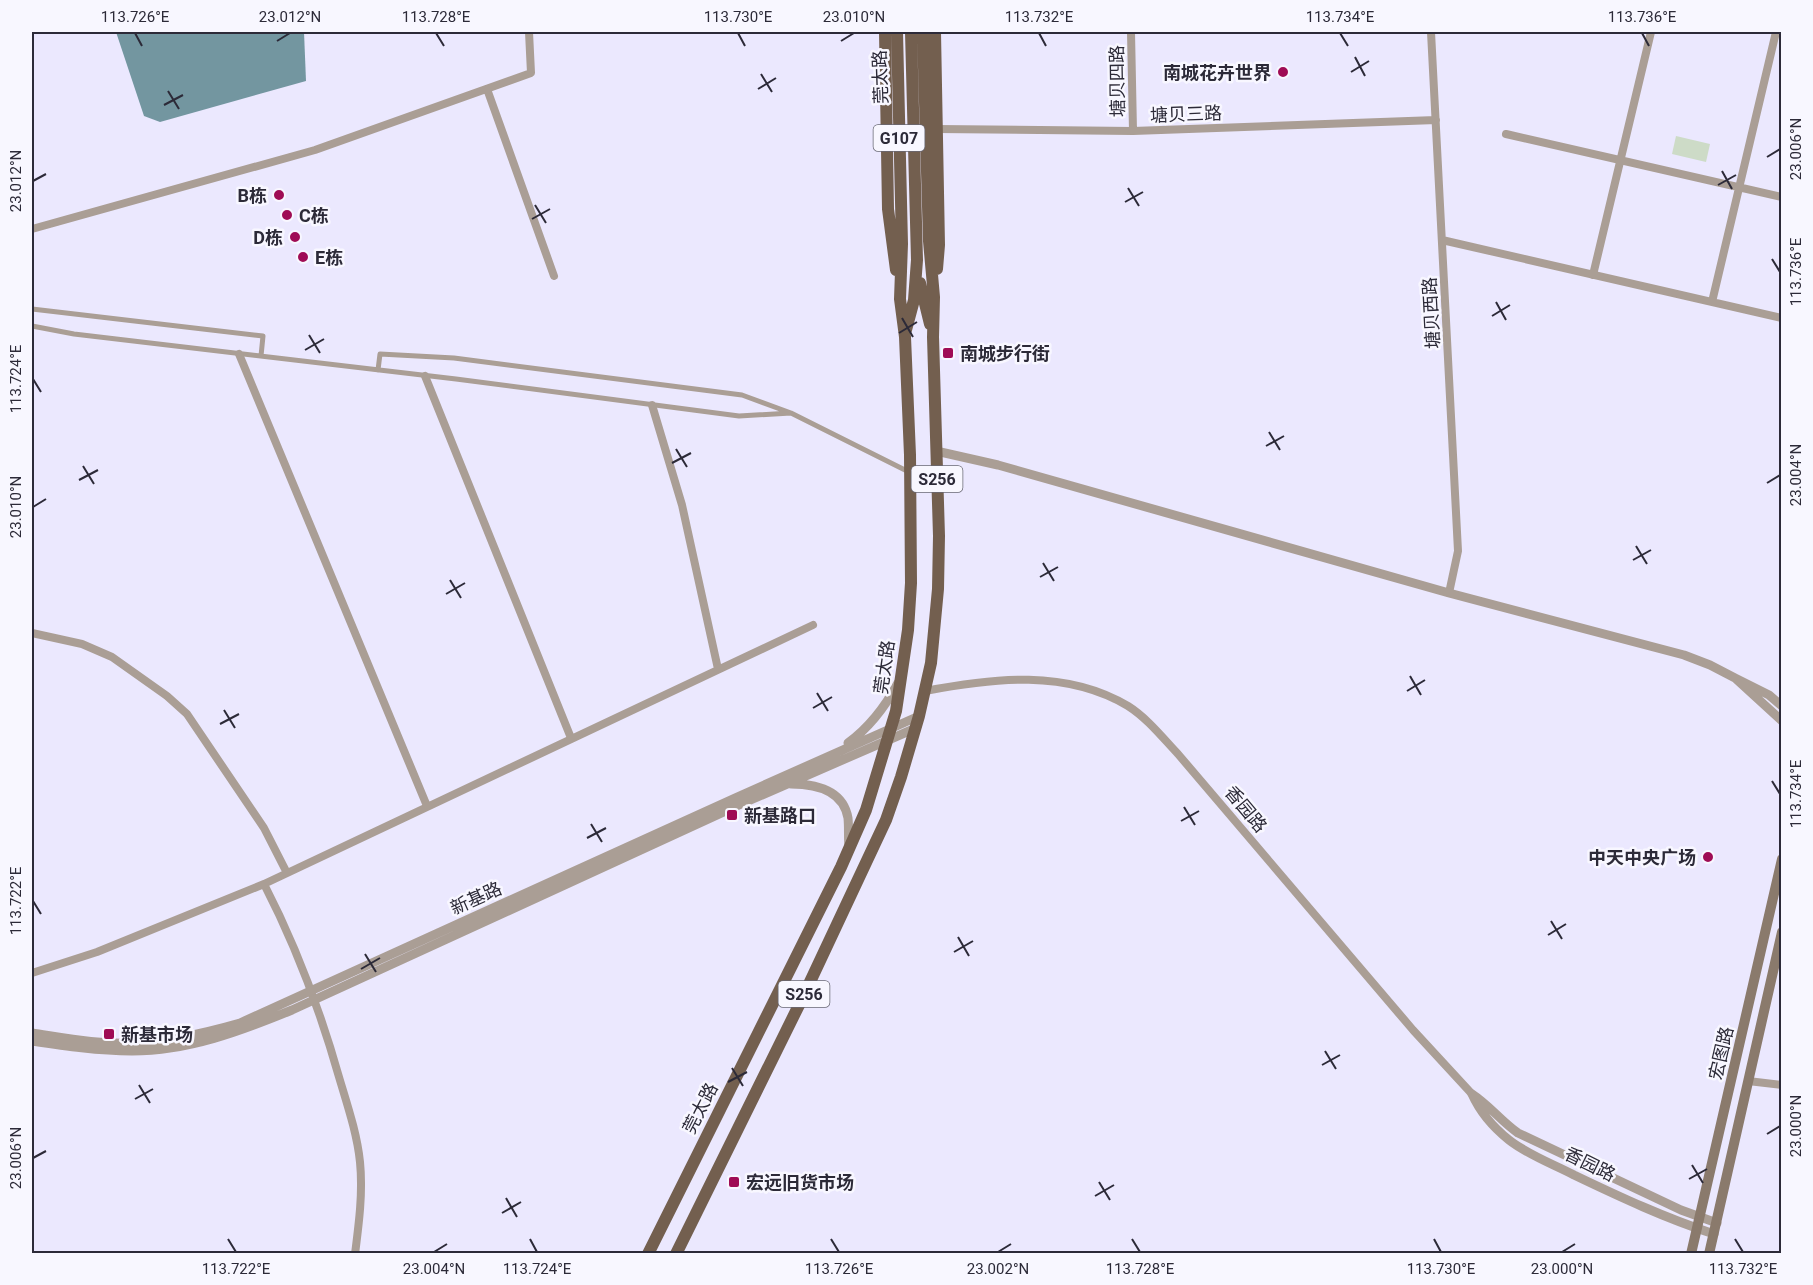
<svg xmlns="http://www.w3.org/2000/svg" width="1813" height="1285" viewBox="0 0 1813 1285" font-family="Roboto,'Noto Sans SC',sans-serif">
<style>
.green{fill:#cddbc7}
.water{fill:#7396a0}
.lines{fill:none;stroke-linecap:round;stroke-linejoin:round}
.pedestrian{stroke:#aa9e95;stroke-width:5}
.minor{stroke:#aa9e95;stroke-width:8}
.tertiary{stroke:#aa9e95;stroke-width:9}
.secondary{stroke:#8a7a6c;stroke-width:10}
.primary{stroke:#735f4f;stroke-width:12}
.ticks{fill:none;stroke:#2c2a38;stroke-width:2}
.poi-dot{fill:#9f0c55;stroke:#f8f7ff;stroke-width:2}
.labels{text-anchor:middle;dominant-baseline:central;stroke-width:5;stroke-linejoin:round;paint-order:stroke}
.shield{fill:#f8f7ff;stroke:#696874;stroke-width:1.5}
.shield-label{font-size:16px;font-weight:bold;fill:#2c2a38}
.poi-label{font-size:18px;font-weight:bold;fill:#2c2a38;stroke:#f8f7ff;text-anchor:start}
.street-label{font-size:18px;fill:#2c2a38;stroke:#f8f7ff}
.neatline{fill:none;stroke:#2c2a38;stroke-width:2}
.ticks-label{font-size:15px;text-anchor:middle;fill:#2c2a38}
</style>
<rect width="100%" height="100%" fill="#ebe8fe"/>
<path class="green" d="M 1676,136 L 1710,144 L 1706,162 L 1672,154 Z"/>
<path class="water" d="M 116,32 L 304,32 L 306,81 L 160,122 L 144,116 Z"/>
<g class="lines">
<path class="pedestrian" d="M 32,309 L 263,336 L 261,356
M 32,326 L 74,334 L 456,379 L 739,416 L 791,413
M 378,370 L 380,354 L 454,358 L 742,395 L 791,413 L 909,472"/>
<path class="minor" d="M 1131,32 L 1133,131
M 1431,32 L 1458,551 L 1449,593
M 487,89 L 554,276
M 937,129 L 1133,131 L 1436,120
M 1506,134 L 1782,197
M 32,229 L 315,150 L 531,73 L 529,32
M 1442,240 L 1782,318
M 1593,275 L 1651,32
M 1712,302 L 1776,32
M 239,354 L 427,806
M 425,376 L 571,738
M 652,405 L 682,505 L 718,669
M 32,633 L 82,644 L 112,657 L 167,696 L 187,714 L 264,828 L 287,873
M 925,691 C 993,678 1066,669 1128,706 C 1147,718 1162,737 1178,754 L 1413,1030 L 1472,1094
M 264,884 C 296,946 320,1010 339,1077 C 347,1104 357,1133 360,1162 C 363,1192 359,1223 355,1254
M 32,973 L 97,952 L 264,884 L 813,625
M 1748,1081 L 1782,1085"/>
<path class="tertiary" d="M 936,451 L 998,465 L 1449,593 L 1684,655 L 1710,665 L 1735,678
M 1782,706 L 1769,695 L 1735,678 L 1782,721
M 848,743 C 870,727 885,707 898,683
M 791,784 C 816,784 843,790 848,818 C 849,828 848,838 849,848
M 32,1033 C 65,1038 100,1045 134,1043 C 171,1041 205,1033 240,1023 L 735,798 L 919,716
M 32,1041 C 65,1046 98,1051 132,1051 C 188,1051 241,1031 292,1010 L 739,805 L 916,728
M 1472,1094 C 1480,1112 1494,1128 1509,1140 C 1528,1155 1553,1164 1574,1175 C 1620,1197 1665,1218 1714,1234
M 1472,1094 C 1489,1105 1501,1121 1518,1133 L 1681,1210 L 1717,1223"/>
<path class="secondary" d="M 1691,1254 L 1782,859
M 1709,1254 L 1782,932"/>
<path class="primary" d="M 885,32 L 888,209 L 896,270
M 935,32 L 939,245 L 937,269
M 920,283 L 930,324
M 906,330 L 914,300 L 917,260 L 911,32
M 648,1254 L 841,867 L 866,810 L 896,711 L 908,630 L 911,583 L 910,455 L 905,337 L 900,299 L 902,244 L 897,32
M 676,1254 L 802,999 L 886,820 L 901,777 L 919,716 L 931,663 L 938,589 L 939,536 L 933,337 L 934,297 L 929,241 L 923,32"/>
</g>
<path class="ticks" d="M 135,33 L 142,46M 436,33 L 444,46M 738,33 L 745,46M 1039,33 L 1046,46M 1340,33 L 1348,46M 1642,33 L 1649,46M 277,41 L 290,33M 841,41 L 854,33M 1355,57 L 1365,76M 1351,72 L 1369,61M 761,74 L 772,92M 758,89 L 776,78M 168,91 L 179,109M 164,105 L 183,95M 1767,157 L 1780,149M 1722,171 L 1732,189M 33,181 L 46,174M 1718,185 L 1736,175M 1128,188 L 1139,206M 1125,202 L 1143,192M 535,205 L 546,223M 532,219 L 550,209M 1772,259 L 1780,272M 1496,302 L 1506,320M 1492,316 L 1510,305M 902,318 L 913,337M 899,333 L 917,322M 309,335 L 320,353M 305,350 L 324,339M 33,379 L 41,392M 1269,432 L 1280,450M 1266,446 L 1284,436M 676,449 L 687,467M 672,463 L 691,453M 83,466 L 94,484M 79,480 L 98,470M 1767,483 L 1780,475M 33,507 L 46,499M 1636,546 L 1647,564M 1633,560 L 1651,550M 1043,563 L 1054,581M 1040,577 L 1058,567M 450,580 L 461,598M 446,594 L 465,583M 1410,676 L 1421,695M 1407,691 L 1425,680M 817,693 L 828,711M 813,708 L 832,697M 224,710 L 235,728M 220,724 L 239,714M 1772,781 L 1780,794M 1184,807 L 1195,825M 1181,821 L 1199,811M 591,824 L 602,842M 587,838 L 606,828M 33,901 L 41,914M 1551,921 L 1562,939M 1548,935 L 1566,924M 958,937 L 969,956M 954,952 L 973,941M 365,954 L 376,972M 361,969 L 380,958M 1325,1051 L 1336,1069M 1322,1065 L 1340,1055M 732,1068 L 743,1086M 728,1082 L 747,1072M 139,1085 L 150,1103M 135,1099 L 153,1089M 1767,1134 L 1780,1126M 33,1158 L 46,1151M 1692,1165 L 1703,1183M 1689,1179 L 1707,1169M 1099,1182 L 1110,1200M 1095,1196 L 1114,1185M 506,1198 L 517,1217M 502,1213 L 521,1202M 228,1239 L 236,1252M 530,1239 L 537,1252M 831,1239 L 839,1252M 1132,1239 L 1140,1252M 1434,1239 L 1441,1252M 1735,1239 L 1743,1252M 434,1252 L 447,1244M 998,1252 L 1011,1244M 1562,1252 L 1575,1244"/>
<g class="poi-dot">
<circle cx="1283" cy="72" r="6"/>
<circle cx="279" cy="195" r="6"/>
<circle cx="287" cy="215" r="6"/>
<circle cx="295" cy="237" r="6"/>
<circle cx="303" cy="257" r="6"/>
<rect x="942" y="347" width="12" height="12" rx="3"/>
<rect x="726" y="809" width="12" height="12" rx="3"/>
<circle cx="1708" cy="857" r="6"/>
<rect x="103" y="1028" width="12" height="12" rx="3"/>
<rect x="728" y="1176" width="12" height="12" rx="3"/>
</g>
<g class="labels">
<g class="shield">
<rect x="873.5" y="125" width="51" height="26" rx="4.5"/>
<rect x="911.5" y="466" width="51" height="26" rx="4.5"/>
<rect x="778.5" y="981" width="51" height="26" rx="4.5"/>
</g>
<g class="shield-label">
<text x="899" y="138">G107</text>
<text x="937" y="479">S256</text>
<text x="804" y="994">S256</text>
</g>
<g class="poi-label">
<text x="1271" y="72" text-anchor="end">南城花卉世界</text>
<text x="267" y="195" text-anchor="end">B栋</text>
<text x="299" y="215">C栋</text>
<text x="283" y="237" text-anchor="end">D栋</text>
<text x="315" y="257">E栋</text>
<text x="960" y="353">南城步行街</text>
<text x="744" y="815">新基路口</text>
<text x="1696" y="857" text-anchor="end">中天中央广场</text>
<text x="121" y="1034">新基市场</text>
<text x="746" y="1182">宏远旧货市场</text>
</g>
<g class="street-label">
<text transform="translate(880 77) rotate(-92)">莞太路</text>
<text transform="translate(1117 81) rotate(-91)">塘贝四路</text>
<text transform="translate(1186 114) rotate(-2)">塘贝三路</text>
<text transform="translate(1431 313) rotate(-93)">塘贝西路</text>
<text transform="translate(884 667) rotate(-82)">莞太路</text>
<text transform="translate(1246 809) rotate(50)">香园路</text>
<text transform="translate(476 898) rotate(-24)">新基路</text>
<text transform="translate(1721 1053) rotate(-77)">宏图路</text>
<text transform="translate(700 1108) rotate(-63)">莞太路</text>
<text transform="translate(1590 1164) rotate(26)">香园路</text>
</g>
</g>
<rect width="1813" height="1285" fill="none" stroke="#f8f7ff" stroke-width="66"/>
<rect x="33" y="33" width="1747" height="1219" class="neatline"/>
<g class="ticks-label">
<text x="135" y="22">113.726°E</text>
<text x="290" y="22">23.012°N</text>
<text x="436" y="22">113.728°E</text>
<text x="738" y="22">113.730°E</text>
<text x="854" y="22">23.010°N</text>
<text x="1039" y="22">113.732°E</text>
<text x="1340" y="22">113.734°E</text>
<text x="1642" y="22">113.736°E</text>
<text transform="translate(1796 149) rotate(-90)" y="5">23.006°N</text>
<text transform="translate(16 181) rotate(-90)" y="5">23.012°N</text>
<text transform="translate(1796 272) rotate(-90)" y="5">113.736°E</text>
<text transform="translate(16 379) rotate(-90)" y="5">113.724°E</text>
<text transform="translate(1796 475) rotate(-90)" y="5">23.004°N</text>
<text transform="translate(16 507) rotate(-90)" y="5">23.010°N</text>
<text transform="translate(1796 794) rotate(-90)" y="5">113.734°E</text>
<text transform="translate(16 901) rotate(-90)" y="5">113.722°E</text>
<text transform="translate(1796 1126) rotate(-90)" y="5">23.000°N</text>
<text transform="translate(16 1158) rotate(-90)" y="5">23.006°N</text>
<text x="236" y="1274">113.722°E</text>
<text x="434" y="1274">23.004°N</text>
<text x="537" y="1274">113.724°E</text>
<text x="839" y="1274">113.726°E</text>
<text x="998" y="1274">23.002°N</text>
<text x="1140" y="1274">113.728°E</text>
<text x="1441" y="1274">113.730°E</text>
<text x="1562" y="1274">23.000°N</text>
<text x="1743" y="1274">113.732°E</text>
</g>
</svg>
